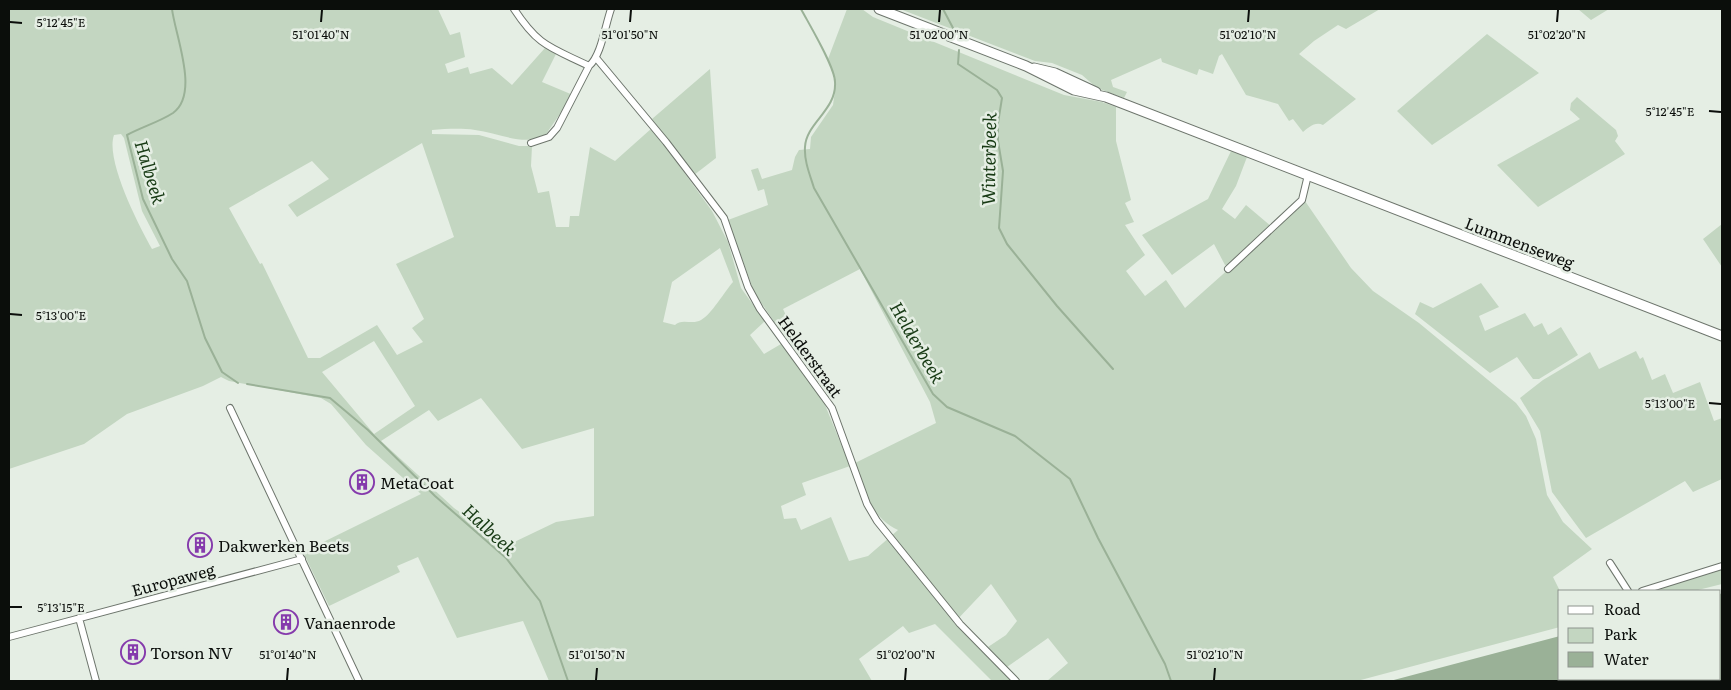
<svg xmlns="http://www.w3.org/2000/svg" width="1731" height="690" viewBox="0 0 1731 690" font-family="Literata,serif">
<style>
.green{fill:#c3d6c1;fill-rule:evenodd}
.water{fill:#9ab197}
.lines{fill:none;stroke-linecap:round;stroke-linejoin:round}
.stream{stroke:#9ab197;stroke-width:2}
.minor-casing{stroke:#6d756c;stroke-width:8}
.secondary-casing{stroke:#6d756c;stroke-width:11}
.minor{stroke:#fff;stroke-width:6}
.secondary{stroke:#fff;stroke-width:9}
.ticks{fill:none;stroke:#0b0e0b;stroke-width:2}
.labels{text-anchor:middle;dominant-baseline:central;stroke-width:5;stroke-linejoin:round;paint-order:stroke}
.street-label{font-size:16px;fill:#0b0e0b;stroke:#e5eee4}
.poi-label{font-size:16px;fill:#0b0e0b;stroke:#e5eee4;text-anchor:start}
.water-label{font-size:18px;font-style:italic;fill:#173a14;stroke:#e5eee4}
.ticks-label{font-size:12px;text-anchor:middle;fill:#0b0e0b;stroke:#e5eee4;stroke-width:5;stroke-linejoin:round;paint-order:stroke}
</style>
<rect width="100%" height="100%" fill="#e5eee4"/>
<path class="green" d="M 9,9 L 438,9 L 450,35 L 460,32 L 465,57 L 445,64 L 448,73 L 468,67 L 470,74 L 492,68 L 512,85 L 545,48 L 556,54 L 542,82 L 573,95 L 544,137 C 520,145 498,133 475,130 C 461,128 446,129 432,130 L 432,134 L 479,135 L 519,146 L 532,146 L 531,166 L 538,193 L 549,191 L 556,227 L 569,227 L 570,216 L 579,216 L 590,147 L 615,161 L 652,128 L 712,211 L 728,242 L 741,288 L 765,321 L 750,335 L 764,354 L 781,344 L 823,400 L 850,466 L 802,483 L 806,495 L 781,506 L 784,519 L 796,518 L 801,530 L 831,517 L 849,561 L 868,556 L 898,530 C 871,518 864,489 855,463 L 936,423 L 930,402 L 860,269 L 783,309 L 791,326 L 781,332 L 754,292 L 728,220 L 768,205 L 764,189 L 758,191 L 751,170 L 758,168 L 762,179 L 792,170 L 795,157 L 799,150 L 810,149 L 811,137 L 833,105 L 836,83 L 828,59 L 847,9 L 862,9 L 873,17 L 1064,95 L 1102,102 L 1116,107 L 1116,141 L 1131,200 L 1125,203 L 1134,222 L 1125,225 L 1145,255 L 1126,271 L 1145,296 L 1166,280 L 1185,308 L 1305,201 L 1351,268 L 1373,291 L 1419,323 L 1516,403 L 1526,416 L 1536,439 L 1547,495 L 1563,522 L 1592,549 L 1553,577 L 1560,591 L 1560,627 L 1357,681 L 1047,681 L 1068,663 L 1048,638 L 1007,667 L 988,647 L 1006,635 L 1017,621 L 991,584 L 954,623 L 1012,681 L 992,681 L 935,624 L 909,633 L 903,626 L 859,659 L 872,681 L 549,681 L 523,621 L 457,638 L 418,557 L 397,566 L 400,572 L 329,606 L 303,552 L 421,494 L 366,445 L 331,404 L 321,398 L 229,381 L 221,377 L 203,386 L 127,414 L 84,444 L 9,469 ZM 121,134 L 124,138 L 142,211 L 160,246 L 152,249 C 139,226 105,160 114,135 ZM 422,143 L 454,237 L 396,264 L 424,319 L 412,328 L 423,342 L 397,355 L 377,325 L 320,358 L 308,358 L 262,263 L 260,264 L 229,208 L 312,161 L 329,179 L 288,205 L 297,217 ZM 720,248 L 733,282 C 725,291 711,315 701,320 C 693,325 681,318 675,325 L 663,322 L 672,282 ZM 374,341 L 415,406 L 374,434 L 322,372 ZM 481,398 L 522,449 L 594,428 L 594,516 L 556,522 L 506,546 L 454,508 L 381,441 L 429,410 L 438,421 Z
M 900,9 L 1380,9 L 1346,29 L 1338,25 L 1314,41 L 1299,54 L 1356,99 L 1323,125 C 1315,121 1308,128 1303,132 L 1293,119 L 1289,121 L 1278,104 L 1246,95 L 1222,54 L 1219,56 L 1213,74 L 1199,69 L 1197,75 L 1162,62 L 1161,58 L 1111,80 L 1113,87 L 1127,92 L 1124,98 L 1097,88 L 1082,75 L 1052,63 L 1035,61 Z
M 1578,9 L 1609,9 L 1591,20 Z
M 1487,34 L 1539,73 L 1432,145 L 1397,111 Z
M 710,69 L 716,158 L 694,175 L 652,119 Z
M 1577,97 L 1616,130 L 1618,136 L 1615,141 L 1625,154 L 1538,207 L 1497,165 L 1580,119 L 1570,110 L 1571,103 Z
M 1231,151 L 1247,157 L 1236,186 L 1222,209 L 1235,219 L 1246,205 L 1272,227 L 1228,265 L 1225,265 L 1214,244 L 1172,275 L 1142,235 L 1208,199 Z
M 1722,224 L 1722,267 L 1703,239 Z
M 1481,283 L 1499,307 L 1479,316 L 1485,331 L 1525,313 L 1534,327 L 1542,323 L 1548,335 L 1561,327 L 1578,355 L 1539,379 L 1533,379 L 1517,357 L 1490,373 L 1415,314 L 1420,302 L 1433,308 Z
M 1636,351 L 1640,359 L 1643,357 L 1652,380 L 1665,374 L 1673,393 L 1700,382 L 1714,421 L 1722,418 L 1722,479 L 1693,492 L 1685,481 L 1586,538 L 1552,492 L 1540,431 L 1520,398 L 1543,380 L 1590,352 L 1599,369 Z
M 1722,568 L 1722,584 L 1694,591 L 1648,591 L 1712,573 Z"/>
<path class="water" d="M 1722,593 L 1722,681 L 1390,681 L 1560,636 L 1560,679 L 1720,679 L 1720,594 Z"/>
<g class="lines">
<path class="stream" d="M 172,9 C 175,35 200,94 173,113 C 159,122 142,127 127,135 L 143,199 L 172,259 L 187,281 L 205,338 L 222,372 L 238,383
M 801,9 C 809,24 835,67 835,82 C 837,110 806,123 805,147 C 804,161 810,175 814,188 L 933,394 L 947,407 L 1015,436 L 1070,479 L 1098,538 L 1165,664 L 1171,681
M 943,9 L 953,28
M 959,50 L 958,64 L 997,90 L 1002,98 L 998,123 L 998,141 L 1003,171 L 999,228 L 1007,244 L 1057,306 L 1113,369
M 247,384 L 330,398 L 368,430 L 435,496 L 506,558 L 540,601 L 568,681"/>
<defs>
<path id="minor" d="M 514,9 C 539,47 550,47 589,66
M 597,59 L 666,142 L 724,218 L 748,287 L 760,309 L 832,408 L 867,504 L 877,521 L 960,624 L 1016,681
M 531,143 L 549,137 L 557,128 L 589,66 C 601,56 605,26 611,9
M 1228,269 L 1302,200 L 1308,175
M 230,408 L 359,681
M 1610,563 L 1628,591
M 1642,591 L 1722,566
M 79,618 L 96,681
M 9,637 L 302,559"/>
<path id="secondary" d="M 879,9 L 1026,66 L 1074,90 L 1106,97 L 1722,336
M 1034,68 L 1055,73 L 1096,92"/>
</defs>
<use href="#minor" class="minor-casing"/>
<use href="#secondary" class="secondary-casing"/>
<use href="#minor" class="minor"/>
<use href="#secondary" class="secondary"/>
</g>
<path class="ticks" d="M 10,22 L 22,23M 321,22 L 322,10M 630,22 L 631,10M 939,22 L 940,10M 1248,22 L 1249,10M 1557,22 L 1558,10M 1709,111 L 1721,112M 10,314 L 22,315M 1709,403 L 1721,404M 10,607 L 22,607M 287,680 L 288,668M 596,680 L 597,668M 905,680 L 906,668M 1214,680 L 1215,668"/>
<defs>
<symbol id="building-ring" viewBox="-11 -11 22 22"><circle r="9.5" fill="#e5eee4" stroke="#853aac" stroke-width="1.5"/><path d="M-4-6H4V6H1V3H-1V6H-4ZM-2.5-4.3h1.7v1.8h-1.7ZM.8-4.3h1.7v1.8H.8ZM-2.5-1h1.7V.8h-1.7ZM.8-1h1.7V.8H.8Z" fill="#853aac"/></symbol>
</defs>
<g fill-rule="evenodd">
<use href="#building-ring" x="348" y="468" width="28" height="28"/>
<use href="#building-ring" x="186" y="531" width="28" height="28"/>
<use href="#building-ring" x="272" y="608" width="28" height="28"/>
<use href="#building-ring" x="119" y="638" width="28" height="28"/>
</g>
<g class="labels">
<g class="street-label">
<text transform="translate(1520 242) rotate(21)">Lummenseweg</text>
<text transform="translate(811 356) rotate(54)">Helderstraat</text>
<text transform="translate(173 579) rotate(-15)">Europaweg</text>
</g>
<g class="poi-label">
<text x="380" y="482">MetaCoat</text>
<text x="218" y="545">Dakwerken Beets</text>
<text x="304" y="622">Vanaenrode</text>
<text x="150" y="652">Torson NV</text>
</g>
<g class="water-label">
<text transform="translate(988 159) rotate(-89)">Winterbeek</text>
<text transform="translate(151 172) rotate(73)">Halbeek</text>
<text transform="translate(918 342) rotate(60)">Helderbeek</text>
<text transform="translate(490 529) rotate(43)">Halbeek</text>
</g>
</g>
<g class="ticks-label">
<text x="61" y="27">5°12'45"E</text>
<text x="321" y="39">51°01'40"N</text>
<text x="630" y="39">51°01'50"N</text>
<text x="939" y="39">51°02'00"N</text>
<text x="1248" y="39">51°02'10"N</text>
<text x="1557" y="39">51°02'20"N</text>
<text x="1670" y="116">5°12'45"E</text>
<text x="61" y="320">5°13'00"E</text>
<text x="1670" y="408">5°13'00"E</text>
<text x="61" y="612">5°13'15"E</text>
<text x="288" y="659">51°01'40"N</text>
<text x="597" y="659">51°01'50"N</text>
<text x="906" y="659">51°02'00"N</text>
<text x="1215" y="659">51°02'10"N</text>
</g>
<rect width="1731" height="690" fill="none" stroke="#0b0e0b" stroke-width="20"/>
<rect x="1558" y="590" width="162" height="90" fill="#e5eee4" stroke="#8e948d"/>
<rect x="1568" y="606" width="25" height="8" fill="#ffffff" stroke="#8e948d"/>
<text x="1604" y="615" font-size="15" fill="#0b0e0b">Road</text>
<rect x="1568" y="628" width="25" height="15" fill="#c3d6c1" stroke="#8e948d"/>
<text x="1604" y="640" font-size="15" fill="#0b0e0b">Park</text>
<rect x="1568" y="652" width="25" height="15" fill="#9ab197" stroke="#8e948d"/>
<text x="1604" y="665" font-size="15" fill="#0b0e0b">Water</text>
</svg>
